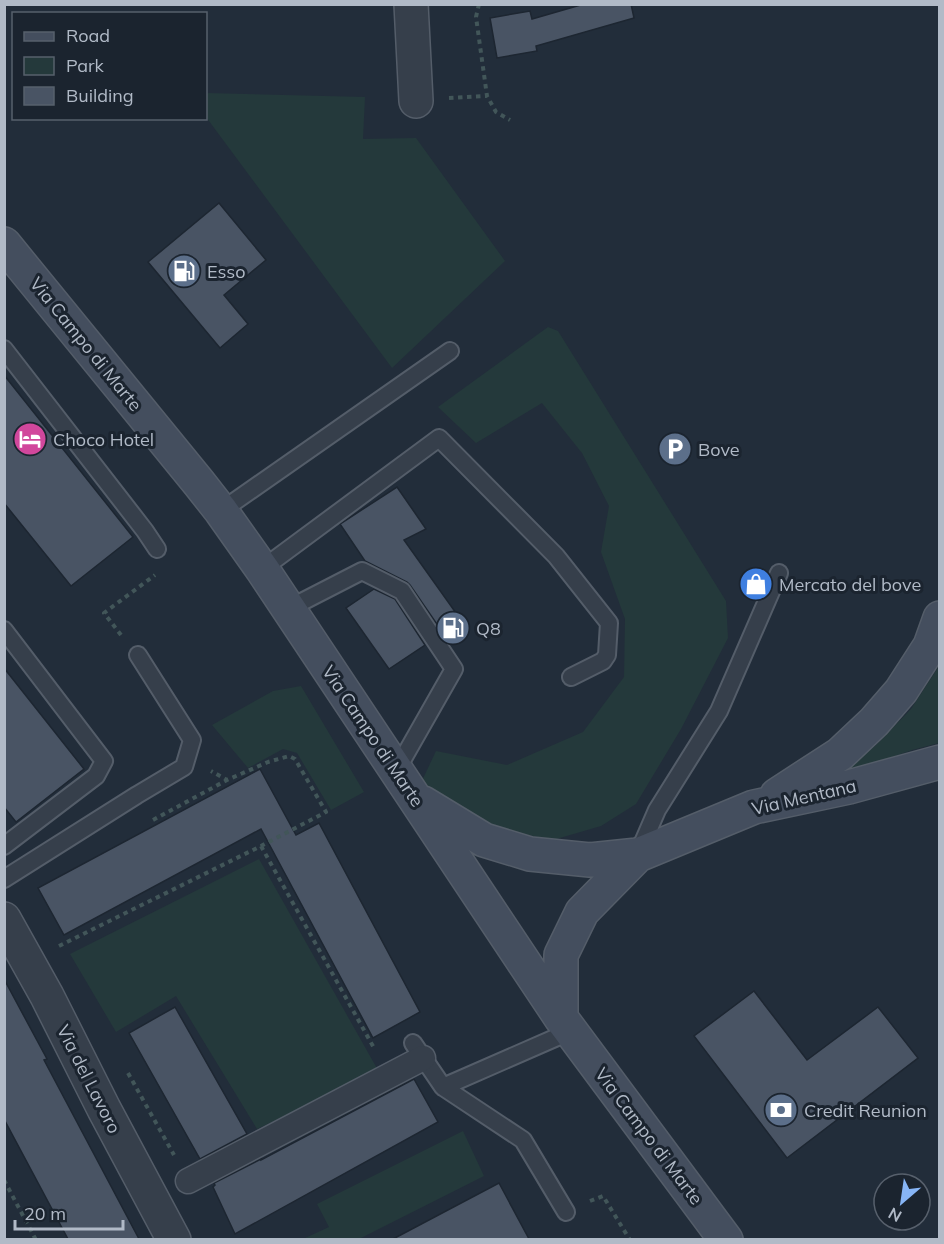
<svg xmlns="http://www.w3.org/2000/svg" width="944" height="1244" viewBox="0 0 944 1244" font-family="Mulish,sans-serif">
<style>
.green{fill:#24393b}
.building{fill:#495464;stroke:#1d2631;stroke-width:1.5}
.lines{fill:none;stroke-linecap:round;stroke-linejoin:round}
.service-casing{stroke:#545d69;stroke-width:20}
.pedestrian-casing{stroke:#545d69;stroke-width:27}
.minor-casing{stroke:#545d69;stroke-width:36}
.secondary-casing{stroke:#545d69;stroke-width:36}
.path{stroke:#425659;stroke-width:4;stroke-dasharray:4.5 4.5;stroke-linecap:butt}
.service{stroke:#363f4b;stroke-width:16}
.pedestrian{stroke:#363f4b;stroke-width:24}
.minor{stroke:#363f4b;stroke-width:33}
.secondary{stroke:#444e5e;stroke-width:33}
.labels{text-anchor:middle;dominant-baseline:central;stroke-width:6;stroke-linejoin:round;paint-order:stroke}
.poi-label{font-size:18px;fill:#b1bac7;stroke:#1b242f;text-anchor:start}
.street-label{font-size:18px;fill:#b1bac7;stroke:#1b242f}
</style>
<rect width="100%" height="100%" fill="#222d3a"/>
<path class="green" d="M 206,93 L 365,97 L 363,139 L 416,138 L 505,261 L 392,368 L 206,117 Z
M 548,327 L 558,331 L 726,601 L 728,638 L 681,729 L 636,804 L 601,826 L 553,840 L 477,825 L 420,785 L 436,751 L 507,765 L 583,732 L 624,677 L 625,619 L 601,552 L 609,506 L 582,453 L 542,403 L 476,443 L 438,407 Z
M 939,666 L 939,743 L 912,750 L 836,777 L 875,746 L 911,709 Z
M 301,686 L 364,792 L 331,810 L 297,753 L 283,749 L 248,768 L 212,725 L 273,691 Z
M 259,859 L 379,1072 L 257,1129 L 176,996 L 116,1032 L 70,954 Z
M 463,1131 L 484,1176 L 359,1239 L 303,1239 L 329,1227 L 317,1204 Z"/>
<path class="building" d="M 584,4 L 631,4 L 634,18 L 536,46 L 537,51 L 497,58 L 490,18 L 530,11 L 532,19 Z
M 219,203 L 266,260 L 224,295 L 248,324 L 220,348 L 148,262 Z
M 4,375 L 133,537 L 71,586 L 4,503 Z
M 397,487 L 426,529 L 404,540 L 461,620 L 443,633 L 410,585 L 407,582 L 365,561 L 340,524 Z
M 374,589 L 395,599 L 425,645 L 389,669 L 346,608 Z
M 4,668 L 84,769 L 16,822 L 4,807 Z
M 260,769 L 296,835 L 319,823 L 420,1012 L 373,1038 L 261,829 L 64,935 L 38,888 Z
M 4,979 L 47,1059 L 44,1060 L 139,1239 L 68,1239 L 4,1119 Z
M 754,991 L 807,1060 L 878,1007 L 918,1058 L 787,1158 L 694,1036 Z
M 175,1007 L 247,1134 L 200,1159 L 129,1033 Z
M 414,1079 L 438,1122 L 235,1234 L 213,1187 L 215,1185 L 214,1183 L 261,1159 L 261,1160 Z
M 499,1183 L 529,1239 L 393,1239 Z"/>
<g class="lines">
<defs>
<path id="service" d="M 4,349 L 145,531 L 157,549
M 221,511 L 450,351
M 262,569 L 439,438 L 556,556 L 609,623 L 607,655 L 603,661 L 571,677
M 288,609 L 362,571 L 402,591 L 454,669 L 396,771
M 4,630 L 104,761 L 96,776 L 4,846
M 638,854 L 657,810 L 719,711 L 779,573
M 4,879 L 137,795 L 184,767 L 192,740 L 138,655
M 413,1043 L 443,1087
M 566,1212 L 523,1140 L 443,1087 L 571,1031"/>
<path id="pedestrian" d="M 188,1181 L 423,1058"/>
<path id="minor" d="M 411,4 L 416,101
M 4,919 L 47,996 L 104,1109 L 174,1240"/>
<path id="secondary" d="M 4,244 L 199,483 L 221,511 L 262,569 L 561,1018 L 726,1240
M 777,795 L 840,754 L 874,722 L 901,691 L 930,646 L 940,618
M 423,803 L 484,840 L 530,854 L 590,860 L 638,855 L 754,807 L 849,787 L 940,762
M 561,1018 L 561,955 L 582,912 L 638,855"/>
</defs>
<use href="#service" class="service-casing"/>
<use href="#pedestrian" class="pedestrian-casing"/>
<use href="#minor" class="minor-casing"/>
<use href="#secondary" class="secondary-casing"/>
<path class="path" d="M 479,4 L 476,17 L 487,96 L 496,112 L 510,120
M 449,98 L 487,96
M 121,635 L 104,613 L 155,575
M 153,820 L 227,780
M 261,846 L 374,1048
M 59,946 L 261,846 L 326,812 L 295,759 L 289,756 L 268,762 L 227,780 L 211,771
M 128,1073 L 174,1155
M 4,1180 L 36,1240
M 590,1201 L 603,1196 L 630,1240"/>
<use href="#service" class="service"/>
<use href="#pedestrian" class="pedestrian"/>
<use href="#minor" class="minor"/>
<use href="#secondary" class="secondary"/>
</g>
<defs>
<symbol id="fuel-disc" viewBox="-11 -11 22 22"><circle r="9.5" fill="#5c6f8a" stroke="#1b242f"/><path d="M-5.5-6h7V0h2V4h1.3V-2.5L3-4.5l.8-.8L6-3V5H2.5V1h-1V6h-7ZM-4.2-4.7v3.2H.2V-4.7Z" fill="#fff"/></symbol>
<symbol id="hotel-disc" viewBox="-11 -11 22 22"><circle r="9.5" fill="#d1479c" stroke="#1b242f"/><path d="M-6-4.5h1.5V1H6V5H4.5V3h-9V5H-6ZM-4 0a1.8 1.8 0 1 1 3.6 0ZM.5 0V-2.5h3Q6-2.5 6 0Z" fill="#fff"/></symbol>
<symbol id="parking-disc" viewBox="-11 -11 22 22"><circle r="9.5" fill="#5c6f8a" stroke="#1b242f"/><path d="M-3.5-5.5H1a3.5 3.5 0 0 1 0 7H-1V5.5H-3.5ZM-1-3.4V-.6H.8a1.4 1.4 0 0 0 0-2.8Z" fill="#fff"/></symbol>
<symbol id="shop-disc" viewBox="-11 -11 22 22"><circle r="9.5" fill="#3f7fe0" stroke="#1b242f"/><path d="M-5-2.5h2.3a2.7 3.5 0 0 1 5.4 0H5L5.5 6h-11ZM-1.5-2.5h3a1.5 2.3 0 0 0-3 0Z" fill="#fff"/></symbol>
<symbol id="bank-disc" viewBox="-11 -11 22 22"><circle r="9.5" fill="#5c6f8a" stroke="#1b242f"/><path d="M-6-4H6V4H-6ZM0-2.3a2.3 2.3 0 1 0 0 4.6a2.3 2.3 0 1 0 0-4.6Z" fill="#fff"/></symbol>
</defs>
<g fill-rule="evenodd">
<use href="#fuel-disc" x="165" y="252" width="38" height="38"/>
<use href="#hotel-disc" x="11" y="420" width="38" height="38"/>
<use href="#parking-disc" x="656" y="430" width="38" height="38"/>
<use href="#shop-disc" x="737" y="565" width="38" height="38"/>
<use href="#fuel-disc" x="434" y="609" width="38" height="38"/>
<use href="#bank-disc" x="762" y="1091" width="38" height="38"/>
</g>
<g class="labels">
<g class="poi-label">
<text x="207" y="271">Esso</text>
<text x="53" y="439">Choco Hotel</text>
<text x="698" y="449">Bove</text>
<text x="779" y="584">Mercato del bove</text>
<text x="476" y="628">Q8</text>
<text x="804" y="1110">Credit Reunion</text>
</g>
<g class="street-label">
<text transform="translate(86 344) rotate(51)">Via Campo di Marte</text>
<text transform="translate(373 736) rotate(56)">Via Campo di Marte</text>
<text transform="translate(804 797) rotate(-13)">Via Mentana</text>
<text transform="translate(89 1079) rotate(63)">Via del Lavoro</text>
<text transform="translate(649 1136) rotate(53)">Via Campo di Marte</text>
</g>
</g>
<rect width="944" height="1244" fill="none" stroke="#b1bac7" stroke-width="12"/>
<rect x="12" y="12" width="195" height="108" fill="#1b242f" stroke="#57606c" stroke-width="1.5"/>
<rect x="24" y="32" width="30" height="9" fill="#444e5e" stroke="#57606c" stroke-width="1.5"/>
<text x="66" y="42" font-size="18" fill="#b1bac7">Road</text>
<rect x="24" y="57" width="30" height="18" fill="#24393b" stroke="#57606c" stroke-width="1.5"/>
<text x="66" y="72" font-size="18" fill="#b1bac7">Park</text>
<rect x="24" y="87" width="30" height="18" fill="#495464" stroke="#57606c" stroke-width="1.5"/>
<text x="66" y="102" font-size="18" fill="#b1bac7">Building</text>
<g transform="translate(902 1202) rotate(209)"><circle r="28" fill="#1b242f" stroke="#57606c" stroke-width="1.5"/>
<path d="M0-4.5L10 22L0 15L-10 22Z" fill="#87b5f6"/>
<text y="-9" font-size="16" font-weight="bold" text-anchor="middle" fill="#b1bac7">N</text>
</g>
<path d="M15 1220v9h108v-9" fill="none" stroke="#b1bac7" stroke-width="3"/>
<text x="24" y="1220" font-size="18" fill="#b1bac7" stroke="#1b242f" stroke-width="4.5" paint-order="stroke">20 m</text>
</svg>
